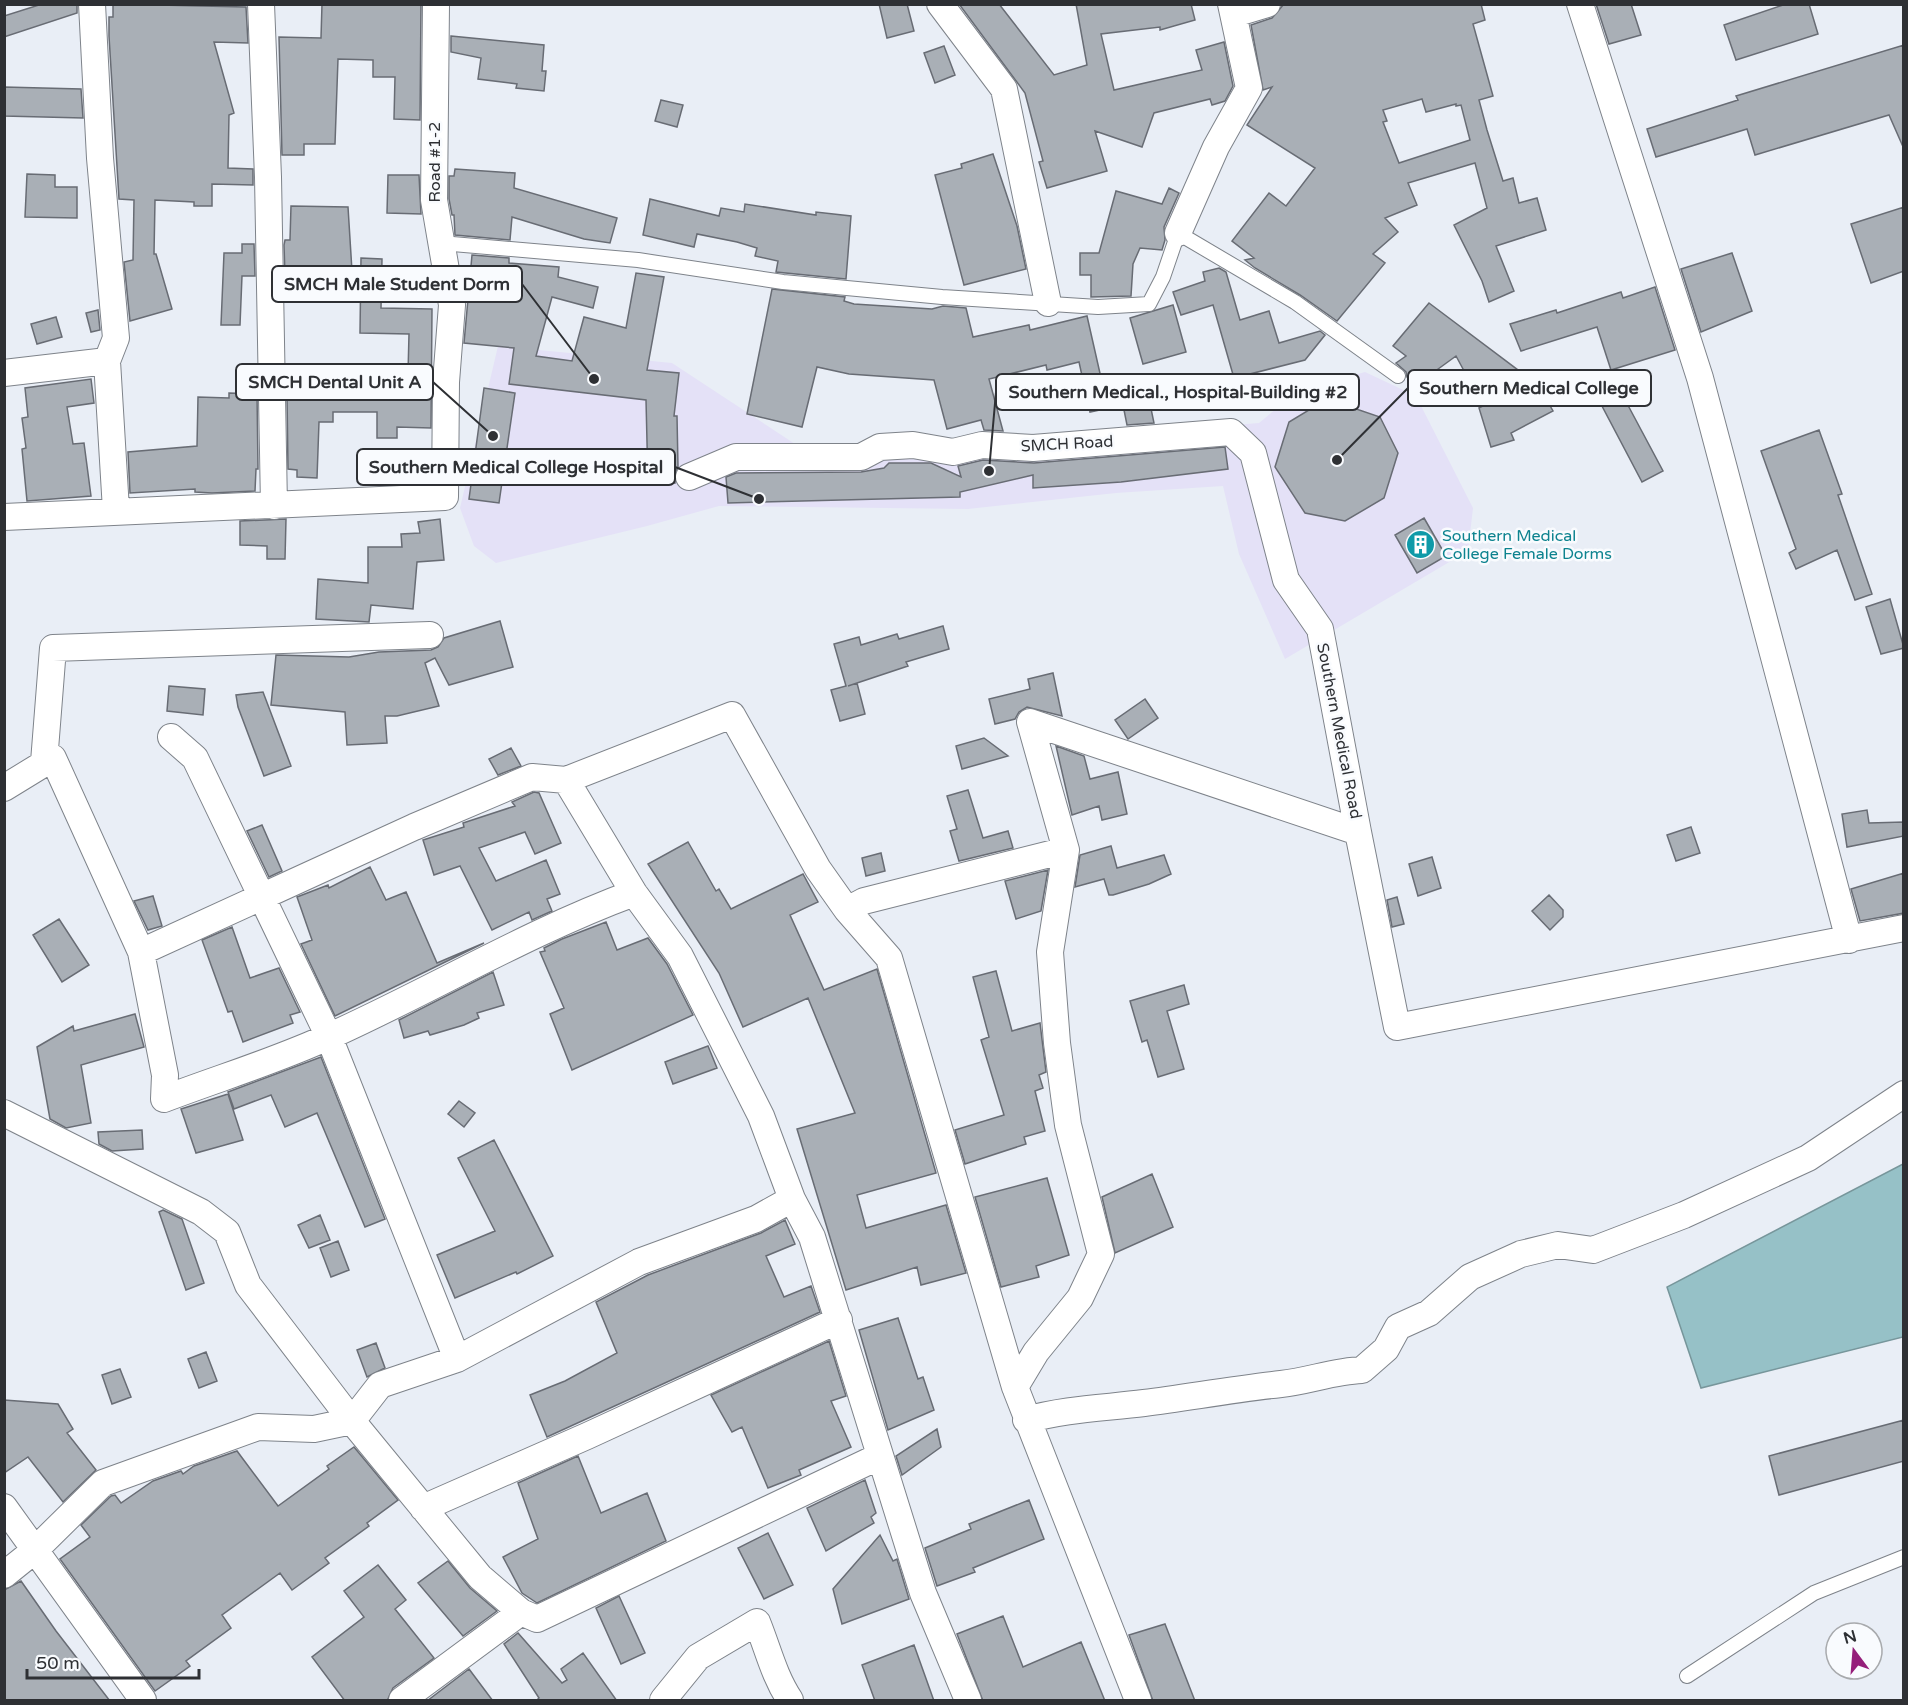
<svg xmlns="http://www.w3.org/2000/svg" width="1908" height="1705" viewBox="0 0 1908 1705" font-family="'Varela Round',sans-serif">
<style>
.medical{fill:#e4e1f7}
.water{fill:#96c1c7;stroke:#77969b;stroke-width:1.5}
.building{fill:#a9afb6;stroke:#686c74;stroke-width:1.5;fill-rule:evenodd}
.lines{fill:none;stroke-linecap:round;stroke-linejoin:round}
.lane-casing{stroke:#7e838a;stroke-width:16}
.street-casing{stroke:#7e838a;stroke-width:28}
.path{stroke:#878a90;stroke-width:4;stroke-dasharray:4.5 3;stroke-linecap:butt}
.lane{stroke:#fff;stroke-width:14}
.street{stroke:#fff;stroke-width:26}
.labels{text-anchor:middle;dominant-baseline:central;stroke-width:5;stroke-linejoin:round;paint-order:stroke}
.street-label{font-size:16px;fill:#2e3034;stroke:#f9fbfe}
.culture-label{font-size:16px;fill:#0d838f;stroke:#f9fbfe;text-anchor:start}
.leader{fill:none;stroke:#2e3034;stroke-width:2}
.callout-dot{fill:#2e3034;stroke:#f9fbfe;stroke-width:2}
.callout{fill:#f9fbfe;stroke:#2e3034;stroke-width:2}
.callout-label{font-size:18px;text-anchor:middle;font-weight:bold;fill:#2e3034}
</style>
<rect width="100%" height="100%" fill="#e9eef6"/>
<path class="medical" d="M 498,346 L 672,363 L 798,446 L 1036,441 L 1259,423 L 1295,393 L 1365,372 L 1416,396 L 1473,508 L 1468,551 L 1285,659 L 1239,554 L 1223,486 L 1116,493 L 968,509 L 719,506 L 647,526 L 496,563 L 474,546 L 460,508 Z"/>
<path class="water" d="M 1903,1164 L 1903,1337 L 1701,1388 L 1667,1287 Z"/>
<path class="building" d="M 42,4 L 77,4 L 77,13 L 4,37 L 4,16 Z
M 113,4 L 246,7 L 248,43 L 214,42 L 234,113 L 229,115 L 228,168 L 253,169 L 253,185 L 212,184 L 212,206 L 194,206 L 194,202 L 155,200 L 154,254 L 156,254 L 172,309 L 130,321 L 124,262 L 133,260 L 134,200 L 119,199 L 109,36 L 109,17 L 113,17 Z
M 322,4 L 421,4 L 420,120 L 394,119 L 395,77 L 373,77 L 373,60 L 338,59 L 335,144 L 304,144 L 304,155 L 282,155 L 279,37 L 321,38 Z
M 879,4 L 907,4 L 914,31 L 887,38 Z
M 959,4 L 999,4 L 1054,75 L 1087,65 L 1076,4 L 1191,4 L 1195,20 L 1160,30 L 1160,27 L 1101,34 L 1114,90 L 1202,70 L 1196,50 L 1224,42 L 1233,86 L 1225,101 L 1212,105 L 1210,99 L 1154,113 L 1142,147 L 1095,131 L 1107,171 L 1047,188 L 1039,162 L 1043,161 L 1025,93 Z
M 1481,4 L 1485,20 L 1473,24 L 1493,96 L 1479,100 L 1487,130 L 1503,181 L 1513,178 L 1519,203 L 1537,198 L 1546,230 L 1496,246 L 1514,291 L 1489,302 L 1482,281 L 1454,225 L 1487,208 L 1475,163 L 1408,183 L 1417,205 L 1385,218 L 1398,232 L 1373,254 L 1385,263 L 1337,321 L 1300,295 L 1255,268 L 1245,260 L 1254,258 L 1232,241 L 1269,193 L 1286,206 L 1315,168 L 1247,125 L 1272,87 L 1263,90 L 1251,25 L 1272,18 L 1284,4 ZM 1422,99 L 1426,112 L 1456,104 L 1456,106 L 1461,105 L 1470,140 L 1399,163 L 1383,122 L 1387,121 L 1383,110 Z
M 1596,4 L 1631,4 L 1641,35 L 1609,44 Z
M 1786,4 L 1809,4 L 1818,34 L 1736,60 L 1724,25 Z
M 451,36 L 544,45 L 542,71 L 546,71 L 544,91 L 516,88 L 517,84 L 478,79 L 481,58 L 451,52 Z
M 1904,45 L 1904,149 L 1889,115 L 1755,155 L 1747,129 L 1656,157 L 1647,129 L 1738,100 L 1736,96 Z
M 944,46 L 955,75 L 935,83 L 924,53 Z
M 4,87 L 81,89 L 83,118 L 4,116 Z
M 661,100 L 683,105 L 677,127 L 655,121 Z
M 993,154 L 1017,226 L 1026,269 L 964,285 L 935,175 L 962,168 L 961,164 Z
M 455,169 L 515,173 L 514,188 L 617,218 L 610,243 L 584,239 L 512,217 L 510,240 L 455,235 L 454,215 L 452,215 L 449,199 L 449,176 L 454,176 Z
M 27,174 L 55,175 L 55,187 L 77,187 L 77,218 L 25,217 Z
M 388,175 L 419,175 L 421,214 L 387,213 Z
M 1169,188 L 1179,193 L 1164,227 L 1165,240 L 1162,250 L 1140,248 L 1133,264 L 1131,296 L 1091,297 L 1091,275 L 1080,275 L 1080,253 L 1099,253 L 1116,191 L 1162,204 Z
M 650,199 L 719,216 L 721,208 L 744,212 L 745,204 L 816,215 L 816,212 L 851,216 L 846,279 L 776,272 L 778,261 L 755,256 L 757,248 L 737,242 L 697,234 L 694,247 L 643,235 Z
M 291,206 L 348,207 L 352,271 L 285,275 L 284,245 L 285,240 L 290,240 Z
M 1904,207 L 1904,271 L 1871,283 L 1851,224 Z
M 242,244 L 254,244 L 255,276 L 242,276 L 240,325 L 221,325 L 224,253 L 242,253 Z
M 1732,253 L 1752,311 L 1701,332 L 1681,269 Z
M 472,255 L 509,258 L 509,263 L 559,267 L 558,277 L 598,287 L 593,308 L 552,297 L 536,356 L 572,361 L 584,317 L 626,328 L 636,273 L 664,277 L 647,370 L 679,373 L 674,416 L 677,416 L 678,467 L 674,475 L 675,483 L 648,484 L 646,400 L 509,384 L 514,348 L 464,343 Z
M 361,258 L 382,259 L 381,308 L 432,309 L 431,428 L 397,427 L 397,438 L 377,438 L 377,412 L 333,412 L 333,422 L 319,422 L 317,478 L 297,477 L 297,470 L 288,469 L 287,395 L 294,395 L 295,365 L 334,366 L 334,373 L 408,373 L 409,334 L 360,333 Z
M 1219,268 L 1226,272 L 1240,320 L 1269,311 L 1279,343 L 1320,331 L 1325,335 L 1305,360 L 1234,378 L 1213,305 L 1181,315 L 1173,292 L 1205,281 L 1203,272 Z
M 1655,287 L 1675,350 L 1611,370 L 1597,327 L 1521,351 L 1510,324 L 1556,310 L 1557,313 L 1621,292 L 1623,298 Z
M 772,289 L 845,297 L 844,301 L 854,304 L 932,309 L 943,306 L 966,308 L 973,337 L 1029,325 L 1030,330 L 1087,316 L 1104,391 L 1169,377 L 1172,394 L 1149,399 L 1154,423 L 1127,425 L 1123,405 L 1090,412 L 1079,362 L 1047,370 L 1046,365 L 989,379 L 1003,431 L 984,430 L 981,420 L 947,429 L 934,380 L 849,374 L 817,367 L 802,427 L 747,414 Z
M 1429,303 L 1538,385 L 1553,411 L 1511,433 L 1514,440 L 1491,447 L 1479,408 L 1483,406 L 1456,356 L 1416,385 L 1407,377 L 1406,372 L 1396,363 L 1406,356 L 1393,346 Z
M 1173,305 L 1186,352 L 1143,364 L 1130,318 Z
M 98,310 L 100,330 L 91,332 L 86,313 Z
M 56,317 L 62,337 L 37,344 L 31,324 Z
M 91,379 L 94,403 L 67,407 L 73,444 L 84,443 L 91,496 L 27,501 L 22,449 L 26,448 L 22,418 L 28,417 L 25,388 Z
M 484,388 L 515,393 L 499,503 L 469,499 Z
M 229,393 L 257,394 L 258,469 L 256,469 L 255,491 L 212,493 L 195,492 L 195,489 L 130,493 L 128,452 L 197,446 L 198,397 L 229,398 Z
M 1623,396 L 1663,471 L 1642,482 L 1602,406 Z
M 1327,399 L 1380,417 L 1398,453 L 1384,498 L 1345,521 L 1305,513 L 1275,467 L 1289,422 Z
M 1819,430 L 1842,494 L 1838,495 L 1872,594 L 1855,600 L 1837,550 L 1796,569 L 1789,553 L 1796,549 L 1761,451 Z
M 1225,447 L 1228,469 L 1121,482 L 1033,488 L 1033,475 L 960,492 L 960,497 L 728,503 L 726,477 L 736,473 L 861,472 L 884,468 L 889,463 L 931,463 L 961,477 L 958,466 L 983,460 L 1034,463 Z
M 1424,518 L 1446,556 L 1417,573 L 1395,535 Z
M 286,519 L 285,559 L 267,559 L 267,546 L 240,545 L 240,521 Z
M 440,519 L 444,560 L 417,562 L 413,609 L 371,605 L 369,622 L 316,619 L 318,579 L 368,583 L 368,547 L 402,547 L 401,534 L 420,533 L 418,522 Z
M 1890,599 L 1904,648 L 1881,654 L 1866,607 Z
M 500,621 L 513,667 L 449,685 L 435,658 L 425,663 L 439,706 L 397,716 L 385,716 L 387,743 L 347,745 L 345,712 L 271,705 L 276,655 L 349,657 L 379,652 L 431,650 L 438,647 L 444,638 Z
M 943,626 L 949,649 L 906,662 L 908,666 L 848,686 L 857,683 L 865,714 L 840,721 L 831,690 L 846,686 L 834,644 L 859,637 L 861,645 L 897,634 L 899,639 Z
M 1053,673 L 1062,716 L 1027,707 L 1019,712 L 1015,719 L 995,724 L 989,699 L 1030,689 L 1028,679 Z
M 169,686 L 205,689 L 203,715 L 167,711 Z
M 263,692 L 291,766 L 264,776 L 238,707 L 236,695 Z
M 1145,699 L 1158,718 L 1128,739 L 1115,720 Z
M 984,738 L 1008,756 L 962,769 L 956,746 Z
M 1056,746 L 1084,756 L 1090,779 L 1118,772 L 1127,814 L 1102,820 L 1099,806 L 1072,815 Z
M 511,748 L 521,766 L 498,775 L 489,759 Z
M 968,790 L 983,838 L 1008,831 L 1013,848 L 959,861 L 950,831 L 957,829 L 947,796 Z
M 534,792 L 539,793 L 561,843 L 535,854 L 525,832 L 479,848 L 496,881 L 546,860 L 560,894 L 547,899 L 552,911 L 532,920 L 529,912 L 492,930 L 460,866 L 434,875 L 423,840 L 464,827 L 463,823 L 515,806 L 512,802 Z
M 1867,810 L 1869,823 L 1904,822 L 1904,836 L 1847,847 L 1842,814 Z
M 262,825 L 282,871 L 269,877 L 247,831 Z
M 1691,827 L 1700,853 L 1676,861 L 1667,835 Z
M 688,842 L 716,891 L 719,889 L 731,909 L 803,874 L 818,902 L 790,915 L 824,990 L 877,969 L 936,1173 L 857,1195 L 866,1228 L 946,1205 L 966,1273 L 921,1285 L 917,1267 L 846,1290 L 797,1129 L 855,1113 L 808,998 L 743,1027 L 719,973 L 648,864 Z
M 1111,846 L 1117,868 L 1164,855 L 1171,874 L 1149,884 L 1113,895 L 1109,895 L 1104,879 L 1075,887 L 1080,855 Z
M 881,853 L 885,871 L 866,876 L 862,858 Z
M 1432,857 L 1441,888 L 1418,896 L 1409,864 Z
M 370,867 L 386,900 L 406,892 L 437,963 L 484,943 L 335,1016 L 301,944 L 312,940 L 297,897 L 328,885 L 329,888 Z
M 1048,870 L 1041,911 L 1016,919 L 1005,881 Z
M 1904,873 L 1904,913 L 1860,921 L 1851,889 Z
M 1549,895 L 1563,910 L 1563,917 L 1550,930 L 1532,911 Z
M 153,896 L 162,926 L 148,930 L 134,901 Z
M 1397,897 L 1404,924 L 1392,927 L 1387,900 Z
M 59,919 L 89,965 L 62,982 L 33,935 Z
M 606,922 L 617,950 L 648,938 L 667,964 L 693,1015 L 572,1070 L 550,1014 L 564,1008 L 540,952 L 545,951 L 544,948 L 562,939 Z
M 232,927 L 250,978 L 279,968 L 300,1012 L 290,1015 L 293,1023 L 243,1042 L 232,1011 L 228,1012 L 202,940 Z
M 996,971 L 1012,1031 L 1040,1023 L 1046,1072 L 1039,1075 L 1043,1088 L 1035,1091 L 1045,1131 L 1024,1137 L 1026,1144 L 965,1164 L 955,1130 L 1004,1115 L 981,1040 L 989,1037 L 973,977 Z
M 493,972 L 504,1005 L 477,1013 L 479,1018 L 464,1025 L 430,1035 L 428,1031 L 404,1038 L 399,1020 Z
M 1184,985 L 1189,1004 L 1167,1011 L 1184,1069 L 1158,1077 L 1147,1040 L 1142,1042 L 1130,1001 Z
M 135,1014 L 144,1047 L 81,1065 L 91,1123 L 66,1128 L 50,1119 L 37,1047 L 73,1026 L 74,1031 Z
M 708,1046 L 717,1068 L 673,1084 L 665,1062 Z
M 321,1057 L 385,1219 L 365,1227 L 317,1113 L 285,1127 L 271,1095 L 234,1109 L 228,1092 Z
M 228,1094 L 243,1140 L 196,1153 L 181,1109 Z
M 459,1101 L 475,1113 L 464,1127 L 448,1114 Z
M 142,1130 L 143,1149 L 112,1151 L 99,1144 L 98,1132 Z
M 494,1140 L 553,1256 L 517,1274 L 516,1272 L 455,1298 L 437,1255 L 495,1231 L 458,1158 Z
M 1152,1174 L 1173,1227 L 1115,1253 L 1102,1197 Z
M 1047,1178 L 1069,1255 L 1036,1266 L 1039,1277 L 1001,1287 L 975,1197 Z
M 163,1210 L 182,1219 L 204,1283 L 186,1290 L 159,1212 Z
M 320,1215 L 330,1240 L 309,1248 L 298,1225 Z
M 785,1220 L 795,1244 L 766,1256 L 784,1297 L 811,1286 L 820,1312 L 547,1437 L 530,1395 L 565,1381 L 617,1353 L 596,1302 L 648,1275 L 761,1233 Z
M 338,1241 L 349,1270 L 331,1277 L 320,1248 Z
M 898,1318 L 918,1379 L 923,1377 L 934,1410 L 888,1430 L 859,1330 Z
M 829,1341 L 846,1396 L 831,1401 L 851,1447 L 799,1470 L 801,1475 L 768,1488 L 742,1427 L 732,1432 L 711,1395 Z
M 376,1343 L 385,1368 L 367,1377 L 357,1350 Z
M 206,1352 L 217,1381 L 199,1388 L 188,1359 Z
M 120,1369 L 131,1397 L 112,1404 L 102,1375 Z
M 4,1400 L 58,1404 L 73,1429 L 67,1433 L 96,1470 L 63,1502 L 28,1457 L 4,1473 Z
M 1904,1420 L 1904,1461 L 1779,1495 L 1769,1456 Z
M 937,1429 L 941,1447 L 902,1475 L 896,1456 Z
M 354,1447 L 398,1500 L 367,1523 L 369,1526 L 325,1558 L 329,1563 L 292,1590 L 280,1573 L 222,1615 L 231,1628 L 186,1661 L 190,1666 L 155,1691 L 60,1559 L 90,1537 L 81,1525 L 111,1496 L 115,1495 L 121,1503 L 153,1481 L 181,1471 L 183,1474 L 194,1466 L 237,1451 L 278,1506 L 329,1469 L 327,1466 Z
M 578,1456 L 601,1513 L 647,1493 L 666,1541 L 537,1603 L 522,1593 L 503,1557 L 538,1539 L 518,1483 Z
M 865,1480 L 876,1513 L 871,1517 L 874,1523 L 826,1551 L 807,1508 Z
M 1029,1500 L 1044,1539 L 973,1568 L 975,1572 L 937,1586 L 925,1548 L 971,1529 L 969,1524 Z
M 768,1533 L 793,1585 L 764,1599 L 738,1548 Z
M 880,1535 L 893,1561 L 897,1559 L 909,1599 L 842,1624 L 833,1589 Z
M 448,1561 L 470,1588 L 497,1611 L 463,1636 L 418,1583 Z
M 378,1565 L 406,1600 L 395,1609 L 434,1658 L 393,1688 L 387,1701 L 345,1701 L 312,1657 L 364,1617 L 344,1591 Z
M 21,1581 L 56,1631 L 110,1701 L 4,1701 L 4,1590 Z
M 619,1596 L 645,1653 L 621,1664 L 596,1608 Z
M 1003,1616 L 1023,1667 L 1081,1642 L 1105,1701 L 983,1701 L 957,1634 Z
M 1165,1624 L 1195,1701 L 1153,1701 L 1129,1635 Z
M 518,1633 L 562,1683 L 567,1680 L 561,1669 L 583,1653 L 617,1701 L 536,1701 L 539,1698 L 504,1644 Z
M 914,1645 L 934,1701 L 875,1701 L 862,1665 Z
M 469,1669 L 493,1701 L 427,1701 Z"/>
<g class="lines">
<defs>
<path id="lane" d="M 441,243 L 638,260 L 783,282 L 942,297 L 1098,307 L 1149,304 L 1163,277 L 1178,233 L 1295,302 L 1398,376
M 1687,1676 L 1814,1593 L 1904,1557"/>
<path id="street" d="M 92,4 L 100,158 L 116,338 L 107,361 L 116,510
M 261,4 L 268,177 L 274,506
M 940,4 L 1004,89 L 1048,303
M 1580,4 L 1700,378 L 1849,940
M 1234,14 L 1267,4
M 1178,233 L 1216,147 L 1249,88 L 1231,4
M 4,373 L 107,361
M 689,477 L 736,457 L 861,457 L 880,447 L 913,445 L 953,452 L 982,445 L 1033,448 L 1231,432 L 1253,453 L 1286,580 L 1320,629 L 1358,832
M 4,517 L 445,497 L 446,382 L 452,305 L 434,200 L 436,4
M 171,737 L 195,758 L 329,1037 L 457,1359
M 44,762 L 53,648 L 430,635
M 566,780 L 732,715 L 818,869 L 847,910 L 889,958 L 1015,1387 L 1138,1700
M 4,788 L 53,758 L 141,952
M 634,893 C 528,932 432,990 330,1036 C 276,1061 219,1078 164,1099 L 165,1075 L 141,952 L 414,827 L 532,777 L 566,780 L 634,893 L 680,956 L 761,1116 L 792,1199 L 812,1237 L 923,1593 L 968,1700
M 847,910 L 864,901 L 1066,850
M 4,1113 L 201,1212 L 227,1232 L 248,1285 L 352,1421 L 314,1429 L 258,1427 L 103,1483 L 35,1550 L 4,1575
M 1015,1387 L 1036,1352 L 1080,1298 L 1101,1254 L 1068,1125 L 1057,1043 L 1050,952 L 1066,850 L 1030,722 L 1358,832 L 1397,1027 L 1904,928
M 1026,1420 C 1065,1409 1104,1408 1144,1403 C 1190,1397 1235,1389 1281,1384 C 1309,1381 1334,1371 1362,1370 L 1386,1349 L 1398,1327 L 1429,1313 L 1470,1277 L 1521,1254 L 1558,1245 L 1593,1250 L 1684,1215 L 1808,1158 L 1904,1094
M 4,1507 L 143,1700
M 423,1508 L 587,1436 L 839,1320
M 521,1612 L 480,1577 L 352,1421 L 380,1385 L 457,1359 L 639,1262 L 756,1219 L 792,1199
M 402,1700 L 521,1612 L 537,1619 L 880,1456
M 663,1700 L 698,1657 L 757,1622 C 768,1649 774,1676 790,1700"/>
</defs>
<use href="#lane" class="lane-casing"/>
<use href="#street" class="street-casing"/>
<path class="path" d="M 503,479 L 667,478"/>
<use href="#lane" class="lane"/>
<use href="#street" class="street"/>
</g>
<defs>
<symbol id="building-disc" viewBox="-11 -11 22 22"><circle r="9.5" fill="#0f9aa8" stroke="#f9fbfe"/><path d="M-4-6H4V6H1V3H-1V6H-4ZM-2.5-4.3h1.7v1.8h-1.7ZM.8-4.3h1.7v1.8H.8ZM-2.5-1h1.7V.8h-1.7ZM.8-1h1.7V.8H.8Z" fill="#fff"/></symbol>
</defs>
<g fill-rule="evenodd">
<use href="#building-disc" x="1404" y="528" width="33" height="33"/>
</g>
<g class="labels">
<g class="street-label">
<text transform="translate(435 162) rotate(-90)">Road #1-2</text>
<text transform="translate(1067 444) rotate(-3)">SMCH Road</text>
<text transform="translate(1339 731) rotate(79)">Southern Medical Road</text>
</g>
<g class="culture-label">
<text x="1442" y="536">Southern Medical<tspan x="1442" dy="18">College Female Dorms</tspan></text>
</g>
</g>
<path class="leader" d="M594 379L522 284M493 436L433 382M1337 460L1408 388M989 471L996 392M759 499L675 467"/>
<g class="callout-dot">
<circle cx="594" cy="379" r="6"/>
<circle cx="493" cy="436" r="6"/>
<circle cx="1337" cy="460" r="6"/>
<circle cx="989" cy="471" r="6"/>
<circle cx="759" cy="499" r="6"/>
</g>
<g class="callout">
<rect x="272" y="266" width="250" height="36" rx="6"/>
<rect x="236" y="364" width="197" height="36" rx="6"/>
<rect x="1408" y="370" width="243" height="36" rx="6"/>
<rect x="996" y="374" width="363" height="36" rx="6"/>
<rect x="357" y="449" width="318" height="36" rx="6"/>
</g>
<g class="callout-label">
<text x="397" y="290">SMCH Male Student Dorm</text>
<text x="335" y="388">SMCH Dental Unit A</text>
<text x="1529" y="394">Southern Medical College</text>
<text x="1178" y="398">Southern Medical., Hospital-Building #2</text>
<text x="516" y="473">Southern Medical College Hospital</text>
</g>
<rect width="1908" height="1705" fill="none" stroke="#2e3034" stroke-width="12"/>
<g transform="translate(1854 1651) rotate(344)"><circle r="28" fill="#f9fbfe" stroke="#a8aaad" stroke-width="1.5"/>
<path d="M0-4.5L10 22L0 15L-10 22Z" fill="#951e7a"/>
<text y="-9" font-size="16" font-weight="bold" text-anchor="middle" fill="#2e3034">N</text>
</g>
<path d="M27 1669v9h172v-9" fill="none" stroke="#2e3034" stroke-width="3"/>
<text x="36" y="1669" font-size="18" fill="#2e3034" stroke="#f9fbfe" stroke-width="4.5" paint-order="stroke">50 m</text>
</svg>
